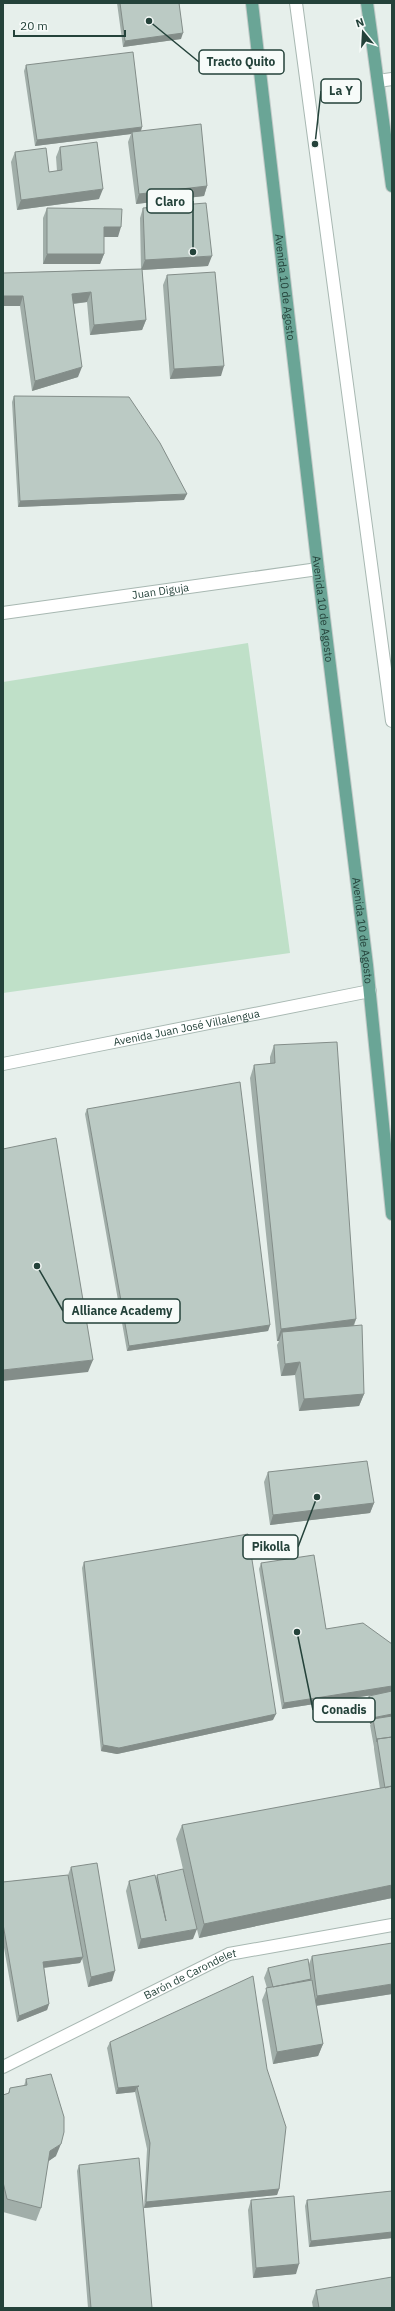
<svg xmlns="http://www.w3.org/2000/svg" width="395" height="2311" viewBox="0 0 395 2311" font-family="'IBM Plex Sans',sans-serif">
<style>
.green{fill:#bfe0c8}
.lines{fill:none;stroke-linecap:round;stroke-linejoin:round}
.minor-casing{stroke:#a8b8b2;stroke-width:14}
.major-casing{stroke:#c2cac8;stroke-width:14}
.minor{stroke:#fff;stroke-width:12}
.major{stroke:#6aa596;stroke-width:12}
.wall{fill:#a1aea9}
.shaded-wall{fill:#838d89}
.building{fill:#bbcac4;stroke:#838d89}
.labels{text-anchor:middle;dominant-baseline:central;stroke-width:3.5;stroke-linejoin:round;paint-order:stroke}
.street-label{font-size:11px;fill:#24423a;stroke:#f7fbf9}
.leader{fill:none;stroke:#24423a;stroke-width:1.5}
.callout-dot{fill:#24423a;stroke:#f7fbf9;stroke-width:1.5}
.callout{fill:#f7fbf9;stroke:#24423a;stroke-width:1.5}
.callout-label{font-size:12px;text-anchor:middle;font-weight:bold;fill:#24423a}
</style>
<rect width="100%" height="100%" fill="#e6efeb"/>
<path class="green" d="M 248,643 L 290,953 L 3,993 L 3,682 Z"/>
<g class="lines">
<defs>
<g id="minor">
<path d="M 296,3 L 392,721"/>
<path d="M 378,81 L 392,79"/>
<path id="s1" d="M 3,613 L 318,569"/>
<path id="s2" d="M 3,1064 L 370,991"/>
<path id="s3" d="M 3,2067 L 229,1954 L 392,1925"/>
</g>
<g id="major">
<path id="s4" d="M 252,3 L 318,569 L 367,965 L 392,1214"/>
<path d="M 367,3 L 392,186"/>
</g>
</defs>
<use href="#minor" class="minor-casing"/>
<use href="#major" class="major-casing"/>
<use href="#minor" class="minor"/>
<use href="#major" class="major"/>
</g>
<path class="wall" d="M 117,3 L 179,3 L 181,39 L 123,47 Z
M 26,65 L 142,127 L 141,131 L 207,186 L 204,196 L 136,204 L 128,142 L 131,134 L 35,146 L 24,71 Z
M 60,147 L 99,199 L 17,210 L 11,162 L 15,152 L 49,172 L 57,171 L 56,157 Z
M 47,208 L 118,237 L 104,237 L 104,254 L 100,264 L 43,264 L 43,218 Z
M 143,208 L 208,266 L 142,270 L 146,320 L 142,330 L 90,335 L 87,302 L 74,304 L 78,377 L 32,391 L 20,306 L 3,273 L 141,269 L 140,218 Z
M 167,275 L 221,376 L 170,379 L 163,285 Z
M 14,396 L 184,500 L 18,507 L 12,402 Z
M 274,1045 L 356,1319 L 354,1326 L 364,1394 L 359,1406 L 299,1411 L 295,1375 L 281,1376 L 277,1345 L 279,1341 L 277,1341 L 250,1078 L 254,1065 L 270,1064 L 270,1057 Z
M 87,1109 L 270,1325 L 268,1331 L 127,1351 L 85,1114 Z
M 268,1472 L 374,1503 L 370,1513 L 270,1525 L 264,1482 Z
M 84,1562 L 273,1720 L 117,1754 L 101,1751 L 82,1568 Z
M 261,1563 L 326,1629 L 392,1644 L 392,1898 L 199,1938 L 176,1839 L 182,1825 L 380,1789 L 374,1749 L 374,1747 L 370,1725 L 371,1724 L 370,1724 L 367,1701 L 369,1696 L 379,1694 L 282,1709 L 259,1569 Z
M 71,1867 L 112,1981 L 88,1987 L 82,1958 L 80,1963 L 44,1968 L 49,2004 L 47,2010 L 17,2022 L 3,1942 L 3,1882 L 68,1875 Z
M 157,1875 L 193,1939 L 138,1949 L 126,1891 L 129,1881 L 156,1878 Z
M 312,1956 L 392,1994 L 316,2006 L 323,2044 L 318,2056 L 273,2064 L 262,2000 L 267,1988 L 264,1978 L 268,1968 L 309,1964 Z
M 110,2042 L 279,2189 L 277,2195 L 144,2208 L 147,2149 L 135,2092 L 116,2094 L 107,2048 Z
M 26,2079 L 56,2156 L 48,2161 L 41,2208 L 36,2221 L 3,2212 L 3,2095 L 8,2094 L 10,2088 L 24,2086 Z
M 79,2165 L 152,2308 L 88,2308 L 77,2171 Z
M 392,2191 L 392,2238 L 309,2247 L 305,2206 L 307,2200 Z
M 251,2200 L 296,2274 L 253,2278 L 248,2210 Z
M 316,2290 L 392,2308 L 313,2308 L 312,2302 Z"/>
<path class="shaded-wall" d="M 183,33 L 181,39 L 123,47 L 125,41 Z
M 142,127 L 140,133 L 132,132 L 131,134 L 35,146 L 37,140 Z
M 207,186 L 204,196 L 136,204 L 139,194 Z
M 103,189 L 99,199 L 17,210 L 21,200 Z
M 104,227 L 121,227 L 118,237 L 100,237 Z
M 47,254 L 104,254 L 100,264 L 43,264 Z
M 212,256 L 208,266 L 141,270 L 145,260 Z
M 91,292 L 87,302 L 69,304 L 72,294 Z
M 3,296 L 23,296 L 20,306 L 3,306 Z
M 146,320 L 142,330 L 90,335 L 94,325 Z
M 224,366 L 221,376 L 170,379 L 174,369 Z
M 82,367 L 78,377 L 32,391 L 35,381 Z
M 187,494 L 184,500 L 18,507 L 20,501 Z
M 356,1319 L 351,1331 L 282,1332 L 279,1341 L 277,1341 L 281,1329 Z
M 270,1325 L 268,1331 L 127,1351 L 129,1346 Z
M 93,1360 L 88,1372 L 3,1381 L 3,1370 Z
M 300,1362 L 295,1375 L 281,1376 L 285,1364 Z
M 364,1394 L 359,1406 L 299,1411 L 304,1399 Z
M 374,1503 L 370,1513 L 270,1525 L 273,1515 Z
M 392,1686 L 392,1692 L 282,1709 L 284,1703 Z
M 276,1714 L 273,1720 L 117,1754 L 101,1751 L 103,1745 Z
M 392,1714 L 392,1720 L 373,1719 L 371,1724 L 370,1724 L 372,1718 Z
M 392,1885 L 392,1898 L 199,1938 L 204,1924 Z
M 197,1929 L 193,1939 L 138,1949 L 141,1939 Z
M 83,1957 L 80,1963 L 41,1968 L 43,1962 Z
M 115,1971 L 112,1981 L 88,1987 L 91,1977 Z
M 392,1984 L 392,1994 L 314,2006 L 317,1996 Z
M 49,2004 L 47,2010 L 17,2022 L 19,2016 Z
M 323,2044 L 318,2056 L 273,2064 L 277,2052 Z
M 139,2086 L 137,2087 L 135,2092 L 116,2094 L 118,2088 Z
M 61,2144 L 56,2156 L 46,2163 L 50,2151 Z
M 279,2189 L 277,2195 L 144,2208 L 146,2202 Z
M 392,2232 L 392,2238 L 309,2247 L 311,2241 Z
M 299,2264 L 296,2274 L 253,2278 L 256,2268 Z"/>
<path class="building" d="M 120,3 L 179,3 L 183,33 L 125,41 Z
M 133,52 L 142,127 L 37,140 L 26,65 Z
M 201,124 L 207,186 L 139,194 L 132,132 Z
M 97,142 L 103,189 L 21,200 L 15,152 L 46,148 L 49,172 L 62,170 L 60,147 Z
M 206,203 L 212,256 L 145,260 L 143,208 Z
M 47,208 L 122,209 L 121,227 L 104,227 L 104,254 L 47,254 Z
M 142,269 L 146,320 L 94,325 L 91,292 L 72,294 L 82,367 L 35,381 L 23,296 L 3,296 L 3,273 Z
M 215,272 L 224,366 L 174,369 L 167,275 Z
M 14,396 L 129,397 L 160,443 L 187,494 L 20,501 Z
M 337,1042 L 356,1319 L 281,1329 L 254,1065 L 275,1063 L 274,1045 Z
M 240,1082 L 270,1325 L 129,1346 L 87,1109 Z
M 56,1138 L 93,1360 L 3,1370 L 3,1149 Z
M 362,1325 L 364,1394 L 304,1399 L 300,1362 L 285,1364 L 282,1332 Z
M 367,1461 L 374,1503 L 273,1515 L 268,1472 Z
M 248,1534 L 276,1714 L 119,1748 L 103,1745 L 84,1562 Z
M 314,1555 L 326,1629 L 363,1623 L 392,1644 L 392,1686 L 284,1703 L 261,1563 Z
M 392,1691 L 392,1714 L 372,1718 L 369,1696 Z
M 392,1716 L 392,1737 L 377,1739 L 377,1742 L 373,1719 Z
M 392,1737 L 392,1786 L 385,1788 L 377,1739 Z
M 392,1786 L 392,1885 L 204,1924 L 182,1825 Z
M 97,1863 L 115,1971 L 91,1977 L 71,1867 Z
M 183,1869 L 197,1929 L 141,1939 L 129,1881 L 155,1875 L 166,1921 L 157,1875 Z
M 68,1875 L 83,1957 L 43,1962 L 49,2004 L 19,2016 L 3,1924 L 3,1882 Z
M 392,1943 L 392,1984 L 317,1996 L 312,1956 Z
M 308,1959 L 311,1979 L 273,1987 L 268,1968 Z
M 253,1976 L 267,2069 L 286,2127 L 279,2189 L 146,2202 L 150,2143 L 137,2087 L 139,2086 L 118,2088 L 110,2042 Z
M 312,1980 L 323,2044 L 277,2052 L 266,1988 Z
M 51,2074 L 64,2117 L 64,2132 L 61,2144 L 50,2151 L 41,2208 L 7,2199 L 3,2182 L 3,2095 L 9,2093 L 10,2088 L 27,2085 L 26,2079 Z
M 139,2158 L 152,2308 L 91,2308 L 79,2165 Z
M 392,2191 L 392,2232 L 311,2241 L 307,2200 Z
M 294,2196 L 299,2264 L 256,2268 L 251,2200 Z
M 392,2277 L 392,2308 L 319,2308 L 316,2290 Z"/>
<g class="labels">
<g class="street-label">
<text stroke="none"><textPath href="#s4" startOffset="286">Avenida 10 de Agosto</textPath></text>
<text stroke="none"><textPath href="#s1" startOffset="159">Juan Diguja</textPath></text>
<text stroke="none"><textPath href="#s4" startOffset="610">Avenida 10 de Agosto</textPath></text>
<text stroke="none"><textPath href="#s4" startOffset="934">Avenida 10 de Agosto</textPath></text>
<text stroke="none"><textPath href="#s2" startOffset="187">Avenida Juan José Villalengua</textPath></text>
<text stroke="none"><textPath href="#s3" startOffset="209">Barón de Carondelet</textPath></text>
</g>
</g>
<path class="leader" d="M149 21L199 62M315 144L321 91M193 252L193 201M37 1266L63 1311M317 1497L298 1547M297 1632L313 1710"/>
<g class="callout-dot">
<circle cx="149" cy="21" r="4"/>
<circle cx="315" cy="144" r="4"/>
<circle cx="193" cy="252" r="4"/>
<circle cx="37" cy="1266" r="4"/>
<circle cx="317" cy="1497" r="4"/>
<circle cx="297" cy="1632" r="4"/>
</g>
<g class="callout">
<rect x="199" y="50" width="85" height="24" rx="4"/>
<rect x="321" y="79" width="40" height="24" rx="4"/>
<rect x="147" y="189" width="46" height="24" rx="4"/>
<rect x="63" y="1299" width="117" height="24" rx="4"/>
<rect x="243" y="1535" width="55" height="24" rx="4"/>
<rect x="313" y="1698" width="62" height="24" rx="4"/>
</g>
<g class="callout-label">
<text x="241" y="66">Tracto Quito</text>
<text x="341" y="95">La Y</text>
<text x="170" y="206">Claro</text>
<text x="122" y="1315">Alliance Academy</text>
<text x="271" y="1551">Pikolla</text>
<text x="344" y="1714">Conadis</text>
</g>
<rect width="395" height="2311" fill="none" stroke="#24423a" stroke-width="8"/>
<g transform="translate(363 32) rotate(342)" stroke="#f7fbf9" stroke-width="3" paint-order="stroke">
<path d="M0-3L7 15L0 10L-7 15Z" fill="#24423a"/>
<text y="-6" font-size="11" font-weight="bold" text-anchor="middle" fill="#24423a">N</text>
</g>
<path d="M14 30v6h111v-6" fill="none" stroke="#24423a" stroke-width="2"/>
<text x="20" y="30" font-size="12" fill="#24423a" stroke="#f7fbf9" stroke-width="3" paint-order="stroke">20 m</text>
</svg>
